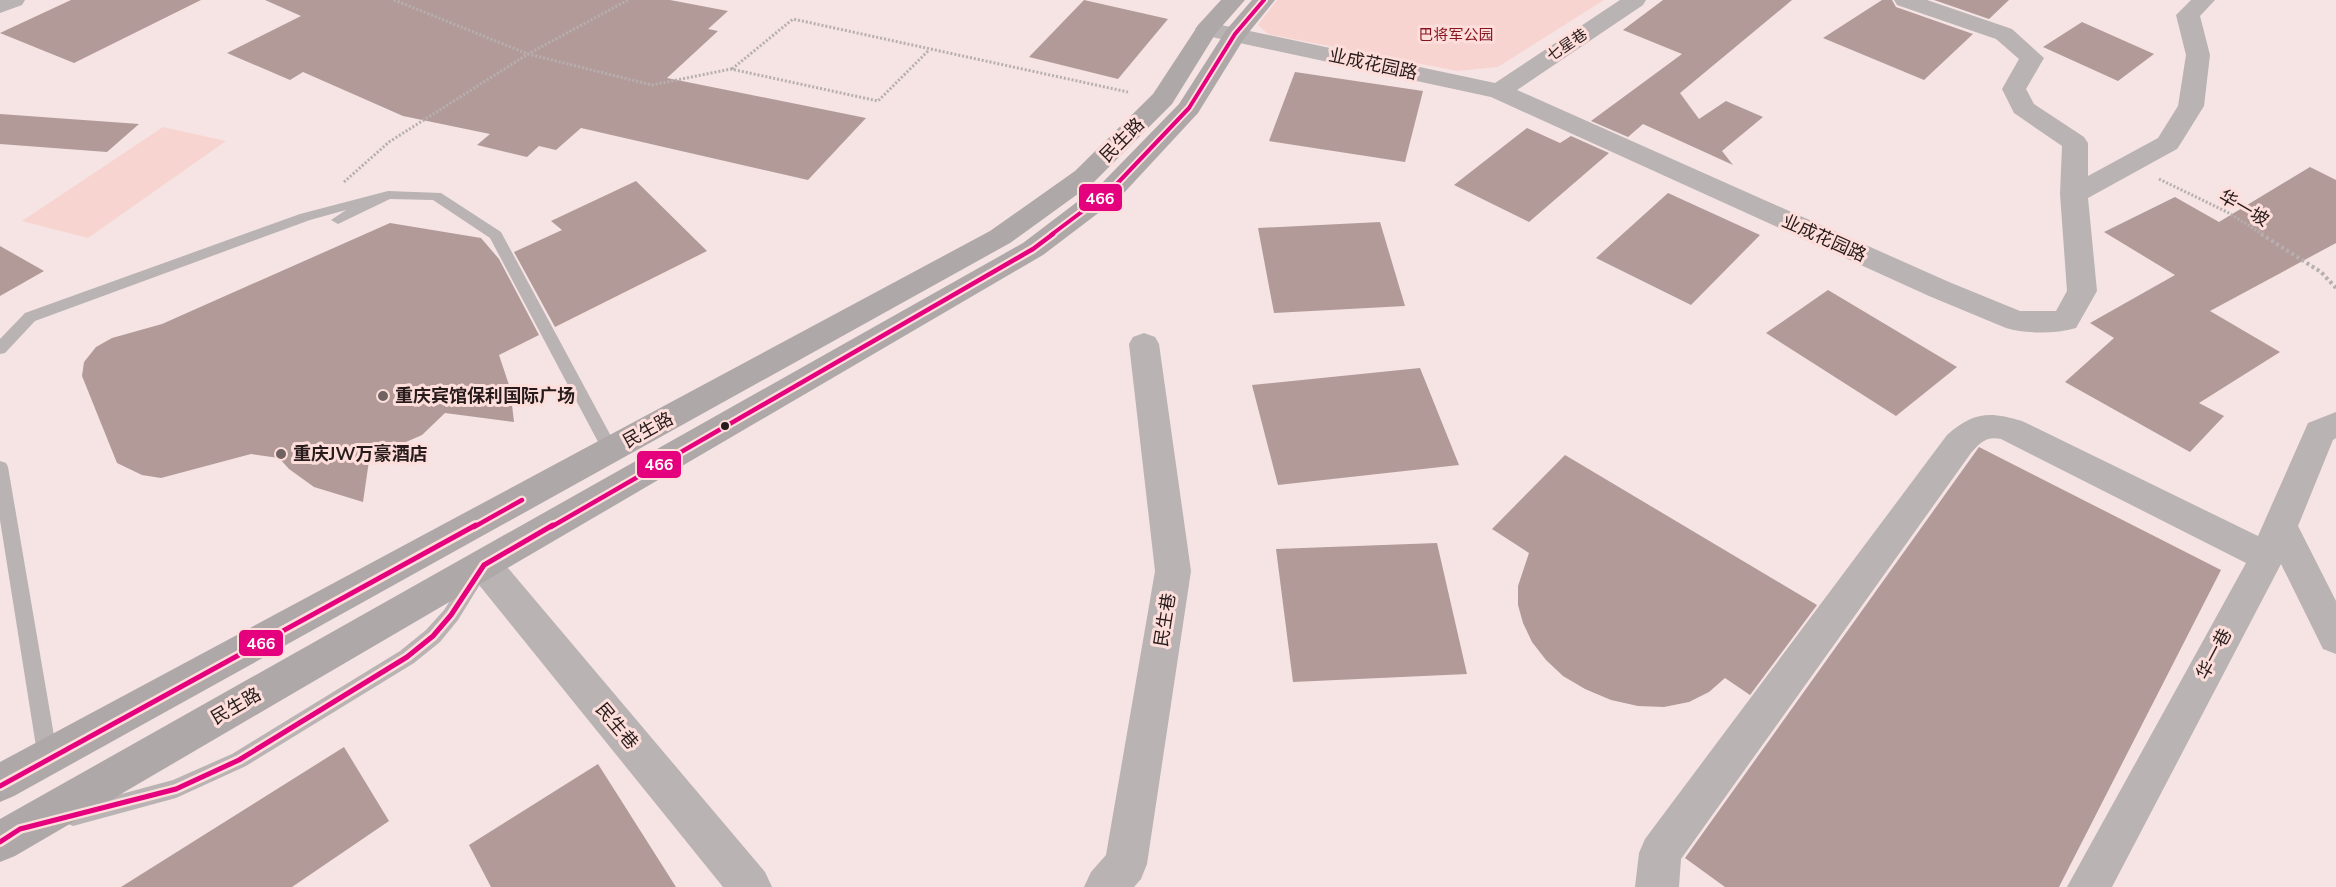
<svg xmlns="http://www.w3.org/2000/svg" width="2336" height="887" viewBox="0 0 2336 887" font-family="'Nunito Sans','Noto Sans SC',sans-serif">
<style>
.green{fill:#f8d4d1}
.building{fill:#b29a99}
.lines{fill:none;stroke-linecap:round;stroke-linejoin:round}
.path-far1{stroke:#b7afaf;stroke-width:3;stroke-dasharray:2 2;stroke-linecap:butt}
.path{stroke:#b7afaf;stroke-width:4;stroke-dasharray:3 3;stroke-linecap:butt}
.service{fill:#b9b3b3;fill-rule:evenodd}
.minor{fill:#b9b3b3;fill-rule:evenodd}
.secondary{fill:#afa8a8;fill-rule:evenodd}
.bus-1-far2-casing{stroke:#fddedb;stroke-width:8}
.bus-1-far1-casing{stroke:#fddedb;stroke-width:9}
.bus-1-casing{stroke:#fddedb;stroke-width:10}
.bus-1-far2{stroke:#e5007d;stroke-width:4}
.bus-1-far1{stroke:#e5007d;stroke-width:4.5}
.bus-1{stroke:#e5007d;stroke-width:5}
.poi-dot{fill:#6f6261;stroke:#fddedb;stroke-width:2}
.bus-dot{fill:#271c1b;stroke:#fddedb;stroke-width:2}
.labels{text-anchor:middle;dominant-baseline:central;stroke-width:6;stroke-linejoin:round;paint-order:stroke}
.far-park-label{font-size:15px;fill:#86131d;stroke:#fddedb}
.far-street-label{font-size:15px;fill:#271c1b;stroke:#fddedb}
.street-label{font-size:18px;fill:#271c1b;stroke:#fddedb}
.poi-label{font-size:18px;font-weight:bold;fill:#271c1b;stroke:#fddedb;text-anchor:start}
.line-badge{stroke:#fddedb;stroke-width:2}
.badge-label{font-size:16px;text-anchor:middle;font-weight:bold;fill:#fff}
</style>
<rect width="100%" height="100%" fill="#f5e4e3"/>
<path class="green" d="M 1277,0 L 1604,0 L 1498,67 L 1457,71 L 1268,34 L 1258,25 Z
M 163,127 L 226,141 L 88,238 L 22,221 Z"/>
<path class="building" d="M 71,0 L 201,0 L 74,63 L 0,33 Z
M 265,0 L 670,0 L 728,11 L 708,29 L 718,31 L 667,78 L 866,118 L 808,180 L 581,128 L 556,150 L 539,146 L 527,157 L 477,145 L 490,134 L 403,116 L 303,72 L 290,80 L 227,53 L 301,16 Z
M 1084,0 L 1168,19 L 1118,79 L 1029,57 Z
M 1663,0 L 1792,0 L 1680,93 L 1699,119 L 1726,101 L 1763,117 L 1722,151 L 1733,165 L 1643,124 L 1628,137 L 1591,121 L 1682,54 L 1623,30 Z
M 1882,0 L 1892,0 L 1896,7 L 1973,34 L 1924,80 L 1823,38 Z
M 1934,0 L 2009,0 L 1989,19 Z
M 2082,22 L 2154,54 L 2118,81 L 2043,47 Z
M 1295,72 L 1423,91 L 1405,162 L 1269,141 Z
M 0,114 L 139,124 L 107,152 L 0,144 Z
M 1527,128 L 1560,143 L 1571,136 L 1609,153 L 1529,222 L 1454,185 Z
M 2310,167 L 2336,180 L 2336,243 L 2210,311 L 2280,352 L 2199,403 L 2224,416 L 2190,452 L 2065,382 L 2114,338 L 2090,323 L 2175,275 L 2104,232 L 2175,197 L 2219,222 Z
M 636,181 L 707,251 L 555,327 L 514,252 L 562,230 L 551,221 Z
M 1668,193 L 1760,235 L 1691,305 L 1596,258 Z
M 1380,222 L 1405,306 L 1274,313 L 1258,228 Z
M 390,223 L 481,238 L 499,259 L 539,335 L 499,355 L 510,388 L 514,422 L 445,413 L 422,435 L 406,442 L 371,447 L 363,502 L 314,487 L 289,469 L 279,458 L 251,454 L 161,478 L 142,475 L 117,463 L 82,376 L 84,362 L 96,347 L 112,338 L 162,324 Z
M 0,246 L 44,271 L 0,296 Z
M 1828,290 L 1957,367 L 1896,416 L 1766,333 Z
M 1420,368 L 1459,465 L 1278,485 L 1252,385 Z
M 1979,447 L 2221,570 L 2059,887 L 1725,887 L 1685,858 Z
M 1565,455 L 1817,605 L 1750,695 L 1725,678 L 1709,692 L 1689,702 L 1664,707 L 1638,706 L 1611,700 L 1585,689 L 1563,676 L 1546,660 L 1532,642 L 1523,623 L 1518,605 L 1518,586 L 1529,553 L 1492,529 Z
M 1437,543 L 1467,674 L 1293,682 L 1276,549 Z
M 344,747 L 389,821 L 292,887 L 121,887 Z
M 598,764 L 676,887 L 491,887 L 469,845 Z"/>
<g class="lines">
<path class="path-far1" d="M 394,0 L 528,54 L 652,85 L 731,69 L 878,101 L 929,50
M 732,69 L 793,19 L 1128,92
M 2159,179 L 2227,212 L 2264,235
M 344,182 L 389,142 L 528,54 L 628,0"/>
<path class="path" d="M 2261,234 L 2321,272 L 2336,288"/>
<path class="service" d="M 388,191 L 441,193 L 501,232 L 619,451 L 617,455 L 611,457 L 605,455 L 490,238 L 433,200 L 390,199 L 338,224 L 331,220 L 346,210 L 310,220 L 35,321 L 5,353 L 0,354 L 0,339 L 25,313 L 300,214 Z
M 0,461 L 6,463 L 8,467 L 58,759 L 55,765 L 48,768 L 41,765 L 38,759 L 0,520 Z
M 478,566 L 484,568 L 487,573 L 458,620 L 440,642 L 414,663 L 246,766 L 176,798 L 73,826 L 66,823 L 63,816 L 66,809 L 173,780 L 232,754 L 400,651 L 426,630 L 444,610 L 472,568 Z"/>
<path class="minor" d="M 0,0 L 25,0 L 22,5 L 0,13 Z
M 1620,0 L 1646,0 L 1643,5 L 1517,90 L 1949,282 L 2020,311 L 2056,311 L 2067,291 L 2060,194 L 2062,146 L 2014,113 L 2002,89 L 2019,59 L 1996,39 L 1897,5 L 1894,0 L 1927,0 L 2012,29 L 2044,58 L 2026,89 L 2034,104 L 2084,137 L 2088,143 L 2088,176 L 2158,138 L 2178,106 L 2186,55 L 2176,15 L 2191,0 L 2215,0 L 2200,16 L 2210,55 L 2204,106 L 2181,143 L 2177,149 L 2088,198 L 2097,291 L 2076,328 C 2055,334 2027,334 2006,328 L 1929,296 L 1491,97 L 1207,36 L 1199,34 L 1195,29 L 1199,24 L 1207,22 L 1495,83 Z
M 1144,333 L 1155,337 L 1159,344 L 1191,571 L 1147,864 L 1141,879 L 1134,887 L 1084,887 L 1091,872 L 1106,855 L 1155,571 L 1129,344 L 1133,337 Z
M 2336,412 L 2336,438 L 2333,440 L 2298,526 L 2336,601 L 2336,654 L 2323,649 L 2281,564 L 2112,887 L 2067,887 L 2246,563 L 2001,439 C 1986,436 1980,443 1971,453 L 1681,859 L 1679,887 L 1635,887 L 1639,853 L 1645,839 L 1947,435 C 1973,412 1989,411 2022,421 L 2258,536 L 2308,423 Z
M 484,551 L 497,555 L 765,872 L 772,887 L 723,887 L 471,575 L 466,565 L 471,555 Z"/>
<path class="secondary" d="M 1221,0 L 1245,0 L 1216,33 L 1172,104 L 1093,183 L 1010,243 L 14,796 L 0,802 L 0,762 L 990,231 L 1075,171 L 1153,94 L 1199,24 Z
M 1252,0 L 1275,0 L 1245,37 L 1198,113 L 1122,195 L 1043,255 L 15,856 L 0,862 L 0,819 L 1023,243 L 1102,183 L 1179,104 L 1227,29 Z"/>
<defs>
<path id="bus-1-far2" d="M 1051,235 L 1112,189 L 1189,108 L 1235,34 L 1264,0"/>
<path id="bus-1-far1" d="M 474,527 L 522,500
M 551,527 L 1033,249 L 1053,234"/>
<path id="bus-1" d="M 0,786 L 476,525
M 0,842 L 20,829 L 176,789 L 239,760 L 407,657 L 433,636 L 451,615 L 484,565 L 553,525"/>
</defs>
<use href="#bus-1-far2" class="bus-1-far2-casing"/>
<use href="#bus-1-far1" class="bus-1-far1-casing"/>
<use href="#bus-1" class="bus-1-casing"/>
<use href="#bus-1-far2" class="bus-1-far2"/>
<use href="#bus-1-far1" class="bus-1-far1"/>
<use href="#bus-1" class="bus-1"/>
</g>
<g class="poi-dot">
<circle cx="383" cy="396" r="6"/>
<circle cx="281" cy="454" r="6"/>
</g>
<circle class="bus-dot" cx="725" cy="426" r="5"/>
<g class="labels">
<g class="far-park-label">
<text x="1456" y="35">巴将军公园</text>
</g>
<g class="far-street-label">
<text transform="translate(1567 45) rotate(-34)">七星巷</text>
</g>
<g class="street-label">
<text transform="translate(1373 64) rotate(12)">业成花园路</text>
<text transform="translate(1122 140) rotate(-45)">民生路</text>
<text transform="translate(2244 208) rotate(30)">华一坡</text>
<text transform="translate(1824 238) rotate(24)">业成花园路</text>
<text transform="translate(648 430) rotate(-29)">民生路</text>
<text transform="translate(1165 620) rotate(-81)">民生巷</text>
<text transform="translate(2214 654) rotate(-62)">华一巷</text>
<text transform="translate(236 706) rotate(-30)">民生路</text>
<text transform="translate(617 726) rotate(50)">民生巷</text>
</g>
<g class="poi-label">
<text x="395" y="396">重庆宾馆保利国际广场</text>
<text x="293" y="454">重庆JW万豪酒店</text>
</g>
</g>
<g class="line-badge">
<rect x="1078" y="183" width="45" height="29" rx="6" fill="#e5007d"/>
<rect x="636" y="450" width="46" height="29" rx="6" fill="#e5007d"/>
<rect x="238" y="629" width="46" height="28" rx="6" fill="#e5007d"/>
</g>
<g class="badge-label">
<text x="1100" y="204">466</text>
<text x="659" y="470">466</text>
<text x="261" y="649">466</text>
</g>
</svg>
